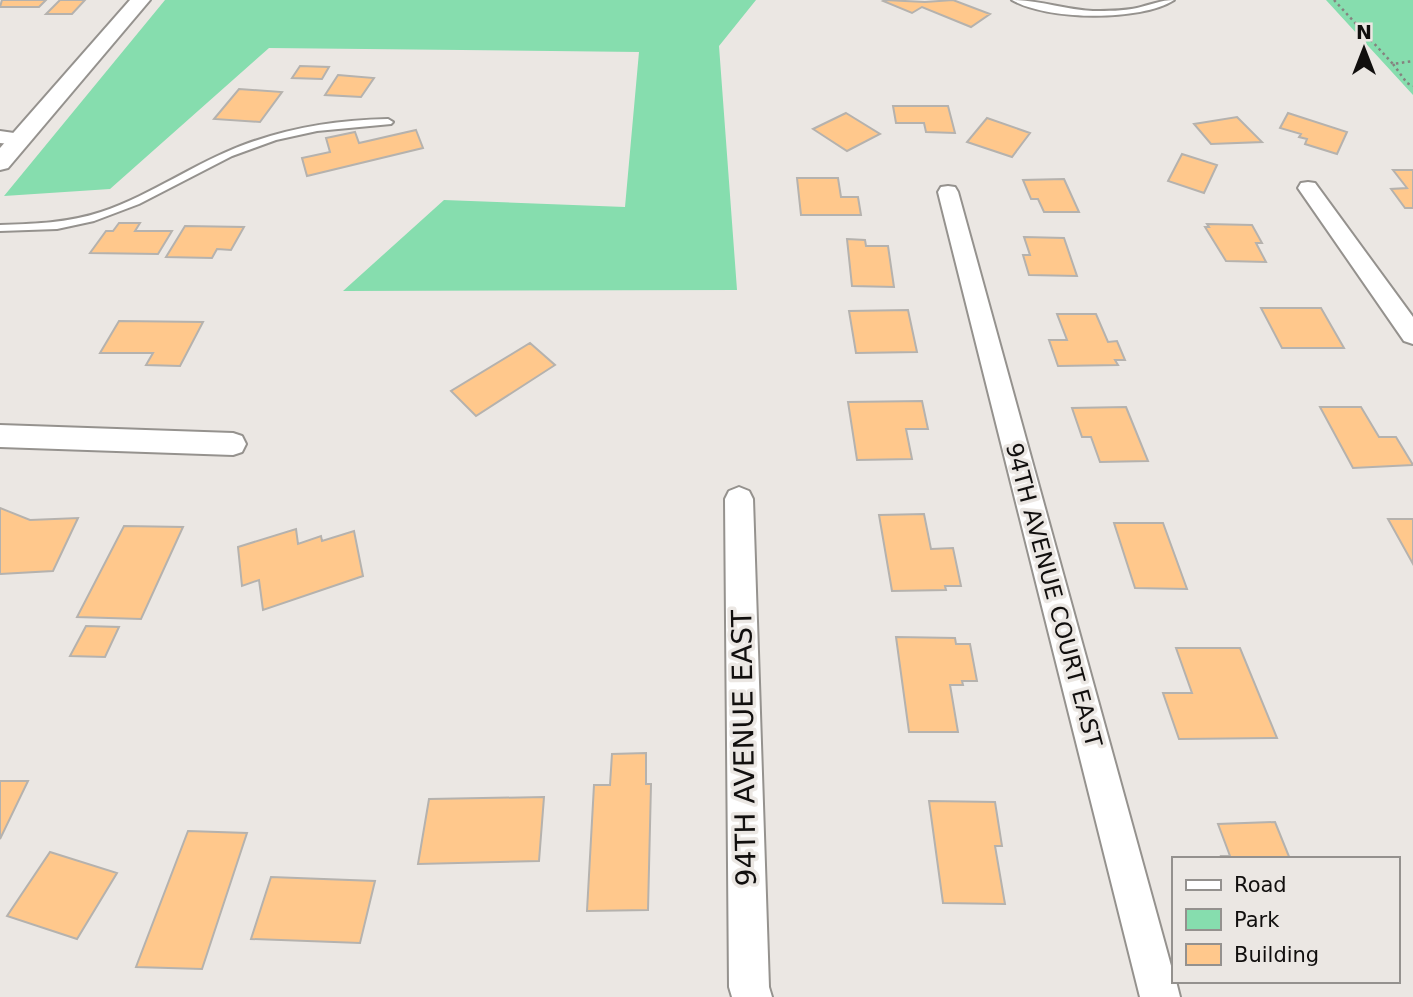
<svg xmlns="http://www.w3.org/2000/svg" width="1413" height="997" viewBox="0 0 1413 997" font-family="'DejaVu Sans',sans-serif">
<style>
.green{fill:#86ddae}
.building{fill:#ffc88c;stroke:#b5b2ae;stroke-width:2}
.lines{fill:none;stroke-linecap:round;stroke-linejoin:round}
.service-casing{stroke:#95928e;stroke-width:4}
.minor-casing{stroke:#95928e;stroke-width:4}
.tertiary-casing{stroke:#95928e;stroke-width:4}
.path{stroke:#85827f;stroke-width:2.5;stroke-dasharray:2.5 3.5;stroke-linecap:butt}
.service{fill:#fff;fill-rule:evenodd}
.minor{fill:#fff;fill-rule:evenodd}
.tertiary{fill:#fff;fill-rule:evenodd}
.labels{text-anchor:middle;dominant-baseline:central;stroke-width:7;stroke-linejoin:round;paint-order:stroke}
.street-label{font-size:23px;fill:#110f0e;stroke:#ebe7e3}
.near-street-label{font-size:28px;fill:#110f0e;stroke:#ebe7e3}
</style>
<rect width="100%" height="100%" fill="#ebe7e3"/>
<path class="green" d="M 165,0 L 756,0 L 719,46 L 737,290 L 343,291 L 444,200 L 625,207 L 639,52 L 269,48 L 110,189 L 4,196 Z
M 1326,0 L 1413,0 L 1413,95 Z"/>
<path class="building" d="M 2,0 L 46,0 L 39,7 L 0,7 Z
M 60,0 L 85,0 L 72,14 L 46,14 Z
M 885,0 L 925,2 L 953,0 L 990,14 L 971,27 L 922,7 L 912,13 L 883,1 Z
M 300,66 L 329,67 L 322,79 L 292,78 Z
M 338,75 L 374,78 L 361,97 L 325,95 Z
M 239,89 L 282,92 L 260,122 L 214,119 Z
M 893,106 L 948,106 L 955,133 L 926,132 L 924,123 L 896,123 Z
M 846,113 L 880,134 L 847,151 L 813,129 Z
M 1288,113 L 1347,132 L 1337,154 L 1305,144 L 1307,139 L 1299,137 L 1301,134 L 1280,128 Z
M 1237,117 L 1262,142 L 1211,144 L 1194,124 Z
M 987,118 L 1030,133 L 1012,157 L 967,142 Z
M 416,130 L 423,148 L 307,176 L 302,158 L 330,152 L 326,138 L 355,132 L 359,143 Z
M 1182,154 L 1217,165 L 1204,193 L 1168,181 Z
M 1393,170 L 1413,170 L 1413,208 L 1405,208 L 1391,189 L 1407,188 Z
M 797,178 L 838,178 L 841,197 L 858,197 L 861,215 L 801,215 Z
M 1064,179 L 1079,212 L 1044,212 L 1038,199 L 1031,199 L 1023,180 Z
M 119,223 L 140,223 L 135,231 L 172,231 L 158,254 L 90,253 L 106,231 L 113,231 Z
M 1207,224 L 1252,225 L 1262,243 L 1256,243 L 1266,262 L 1226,261 L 1205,227 L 1209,227 Z
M 185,226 L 244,227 L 231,250 L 217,249 L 212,258 L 166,257 Z
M 1024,237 L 1064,238 L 1077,276 L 1029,275 L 1023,255 L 1030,255 Z
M 847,239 L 865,240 L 866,246 L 888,246 L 894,287 L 852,286 Z
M 1261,308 L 1321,308 L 1344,348 L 1282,348 Z
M 908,310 L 917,352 L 856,353 L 849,311 Z
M 1057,314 L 1096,314 L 1108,342 L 1117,341 L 1125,360 L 1115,360 L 1118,365 L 1058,366 L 1049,340 L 1067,340 Z
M 119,321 L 203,322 L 180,366 L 146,365 L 153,353 L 100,353 Z
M 530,343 L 555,365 L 476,416 L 451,391 Z
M 922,401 L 928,429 L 906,429 L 912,459 L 857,460 L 848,402 Z
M 1126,407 L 1148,461 L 1100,462 L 1091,437 L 1082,437 L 1072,408 Z
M 1320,407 L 1361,407 L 1379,437 L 1396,437 L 1413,465 L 1353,468 Z
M 0,508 L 30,520 L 78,518 L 53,571 L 0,574 Z
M 924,514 L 931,549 L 953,548 L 961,586 L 945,586 L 946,590 L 892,591 L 879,515 Z
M 1388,519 L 1413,519 L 1413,564 Z
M 1114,523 L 1163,523 L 1187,589 L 1135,588 Z
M 124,526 L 183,527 L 141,619 L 77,617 Z
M 296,529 L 298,544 L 321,536 L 322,541 L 354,531 L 363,576 L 263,610 L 259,580 L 242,586 L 238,547 Z
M 86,626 L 119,627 L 105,657 L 70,656 Z
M 896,637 L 955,638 L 956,644 L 970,644 L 977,681 L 962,681 L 963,685 L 950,685 L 958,732 L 909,732 Z
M 1176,648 L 1240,648 L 1277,738 L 1179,739 L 1163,693 L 1192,693 Z
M 646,753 L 646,784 L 651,784 L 648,910 L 587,911 L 594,785 L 610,785 L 612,754 Z
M 0,781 L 28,781 L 0,839 Z
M 544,797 L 539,861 L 418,864 L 429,799 Z
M 929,801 L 995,802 L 1002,846 L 995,846 L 1005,904 L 943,903 Z
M 1275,822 L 1290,859 L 1222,859 L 1221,856 L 1230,856 L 1218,824 Z
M 188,831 L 247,833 L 202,969 L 136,967 Z
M 50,852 L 117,873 L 77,939 L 7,916 Z
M 271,877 L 375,881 L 360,943 L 251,939 Z"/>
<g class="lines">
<defs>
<path id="service" d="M 1012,0 C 1039,0 1066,10 1093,11 C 1108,11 1123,11 1137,8 C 1150,5 1161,0 1174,0 C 1140,22 1046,20 1012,0 Z
M 388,119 L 393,122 L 391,124 L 317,131 L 276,140 L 232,156 L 139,204 L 94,221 L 57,229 L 0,231 L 0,225 C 34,224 68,223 101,212 C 152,195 196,162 246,144 C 292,127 339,120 388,119 Z"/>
<path id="minor" d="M 0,131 L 28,135 L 31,139 L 21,145 L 0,143 Z
M 1308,182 L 1315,183 L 1413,317 L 1413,344 L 1404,341 L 1298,188 L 1301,183 Z
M 948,186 L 955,187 L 958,192 L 1173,973 L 1173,981 L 1176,981 L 1180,997 L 1140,997 L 938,192 L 941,187 Z
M 0,425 L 233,433 L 242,436 L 246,444 L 242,452 L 233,455 L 0,447 Z
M 739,487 L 749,491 L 753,499 L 769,987 L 772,997 L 732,997 L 729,987 L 725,499 L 729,491 Z"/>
<path id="tertiary" d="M 130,0 L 150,0 L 8,168 L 0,170 L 0,148 Z"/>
</defs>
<use href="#service" class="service-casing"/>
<use href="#minor" class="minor-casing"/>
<use href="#tertiary" class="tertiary-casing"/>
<path class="path" d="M 1334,0 L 1393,64 L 1413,61
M 1393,64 L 1407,83 L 1413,86"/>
<use href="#service" class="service"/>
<use href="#minor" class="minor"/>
<use href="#tertiary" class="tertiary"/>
</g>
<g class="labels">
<g class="street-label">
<text transform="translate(1054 595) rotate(75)">94TH AVENUE COURT EAST</text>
</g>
<g class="near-street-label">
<text transform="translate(744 748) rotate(-91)">94TH AVENUE EAST</text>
</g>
</g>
<rect x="1172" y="857" width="228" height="126" fill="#ebe7e3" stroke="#94918e" stroke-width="2"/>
<rect x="1186" y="880" width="35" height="10" fill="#ffffff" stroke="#94918e" stroke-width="2"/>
<text x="1234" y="892" font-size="21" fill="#110f0e">Road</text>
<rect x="1186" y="909" width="35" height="21" fill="#86ddae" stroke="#94918e" stroke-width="2"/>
<text x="1234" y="927" font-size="21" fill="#110f0e">Park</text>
<rect x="1186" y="944" width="35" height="21" fill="#ffc88c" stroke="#94918e" stroke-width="2"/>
<text x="1234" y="962" font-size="21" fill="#110f0e">Building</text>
<g transform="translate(1364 49)" stroke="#ebe7e3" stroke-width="5" paint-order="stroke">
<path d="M0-5L12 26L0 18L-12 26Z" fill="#110f0e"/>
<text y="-10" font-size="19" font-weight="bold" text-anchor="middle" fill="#110f0e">N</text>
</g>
</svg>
